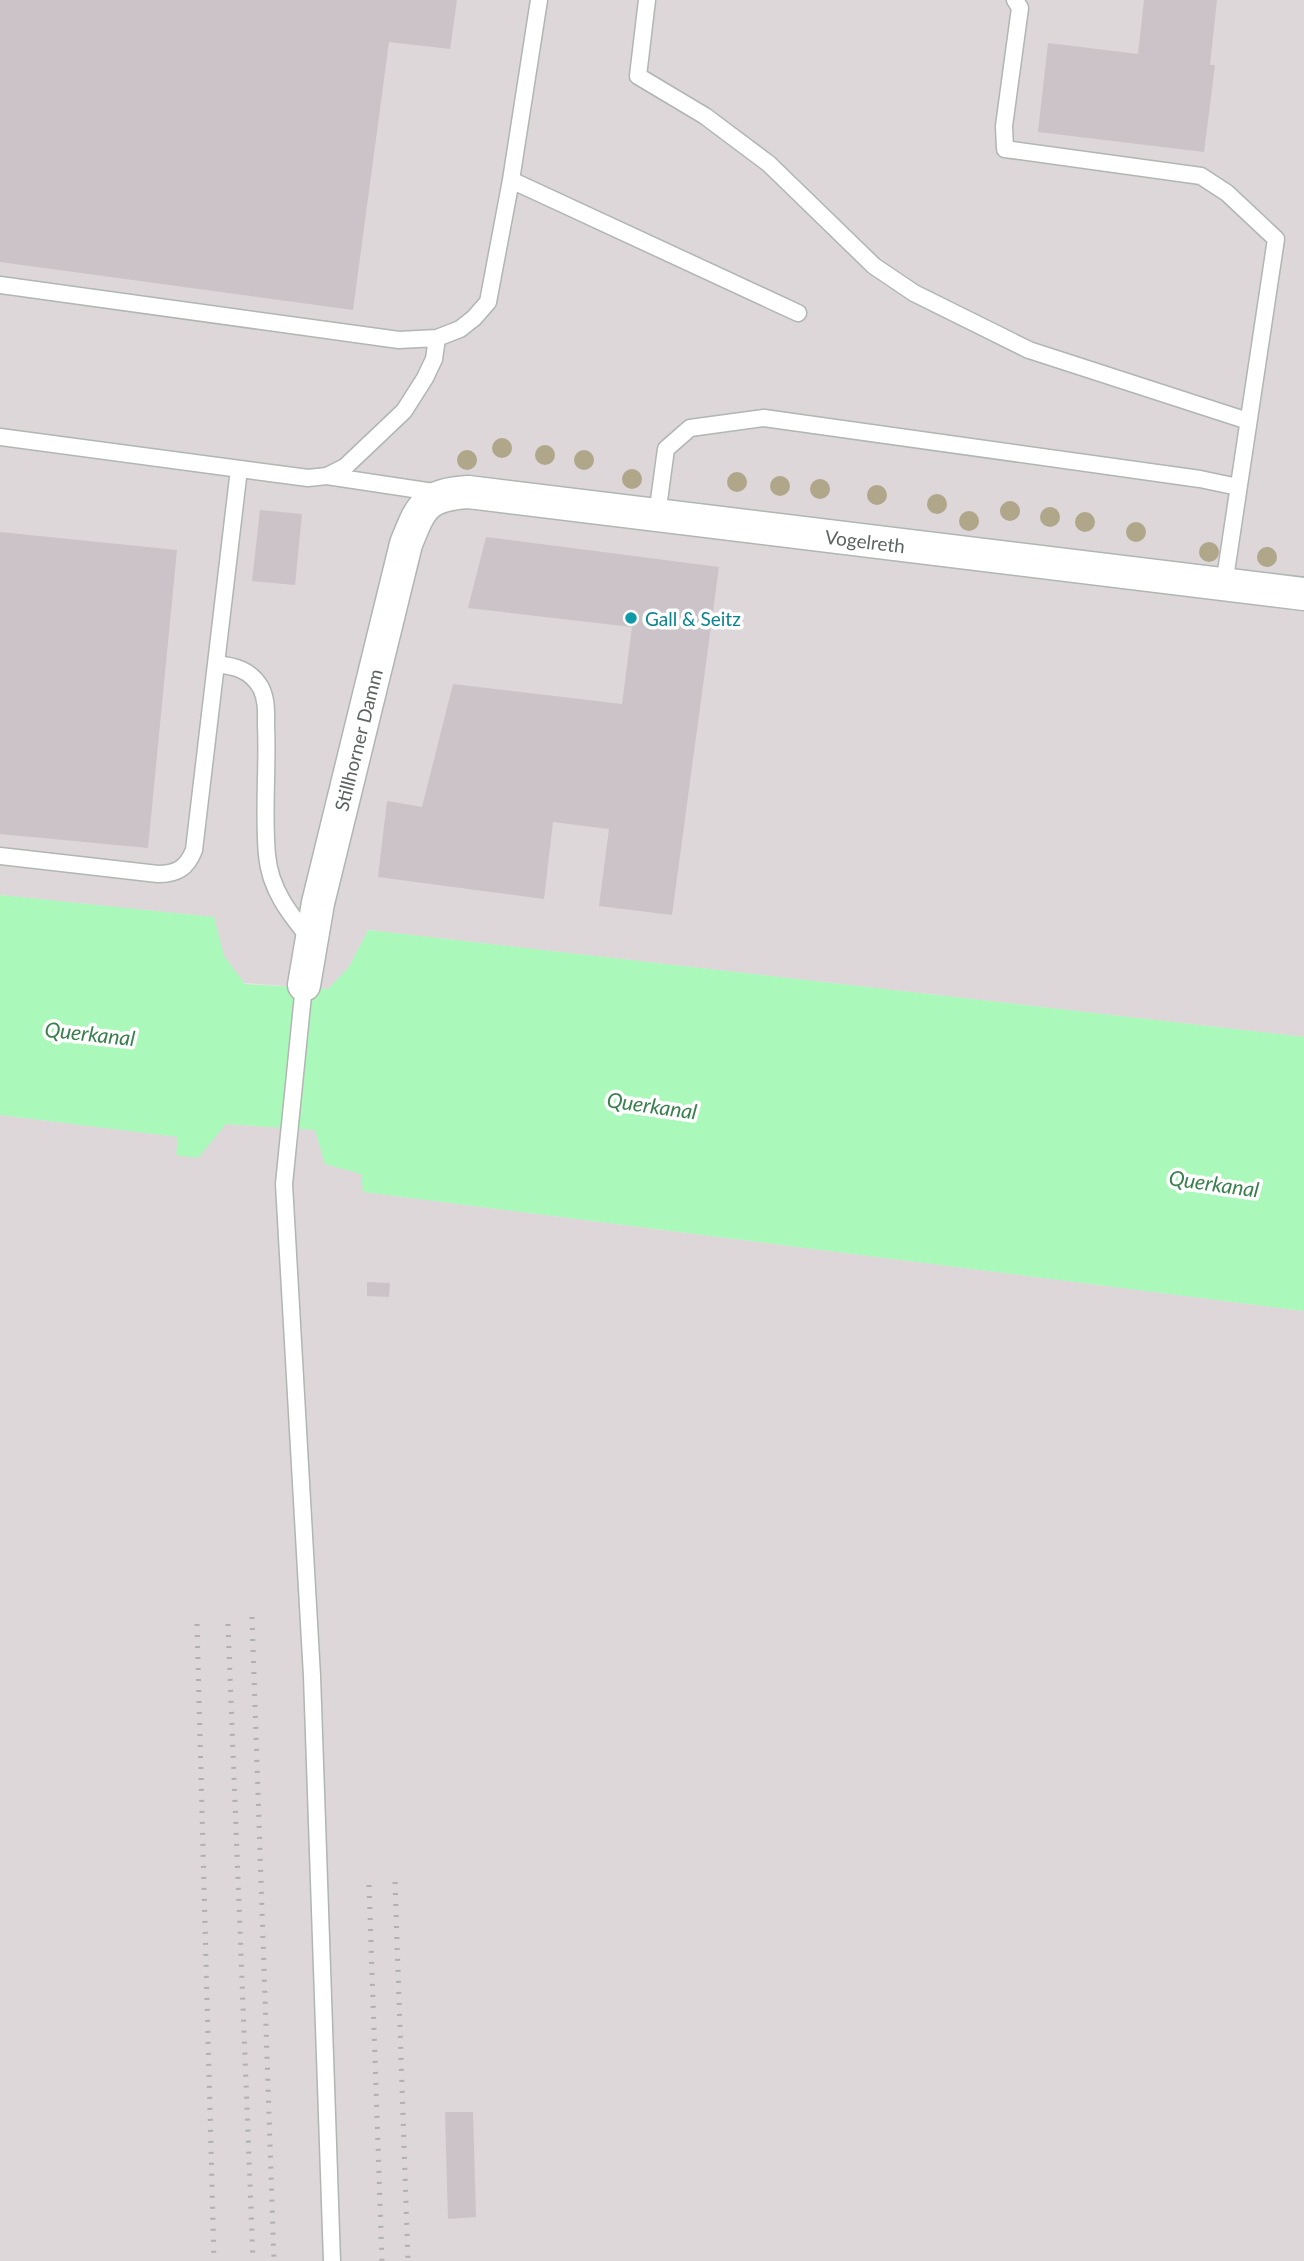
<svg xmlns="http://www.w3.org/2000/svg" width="1304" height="2261" viewBox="0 0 1304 2261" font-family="Lato,sans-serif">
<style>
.industrial{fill:#ddd7d9}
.water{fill:#abf8bb}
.building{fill:#cbc3c7}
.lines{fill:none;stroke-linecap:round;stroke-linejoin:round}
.lane-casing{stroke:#b0b6b2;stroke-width:19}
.street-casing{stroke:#b0b6b2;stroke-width:35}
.lane{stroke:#fff;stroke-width:16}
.street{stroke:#fff;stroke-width:32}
.rail{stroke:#afb0af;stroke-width:5;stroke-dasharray:2 9;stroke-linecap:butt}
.tree{fill:#b0a689}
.culture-dot{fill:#0f9aa8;stroke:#fff;stroke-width:2.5}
.labels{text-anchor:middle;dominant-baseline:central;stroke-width:7;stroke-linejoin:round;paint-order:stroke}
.street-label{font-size:19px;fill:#5d645f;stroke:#fff}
.culture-label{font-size:19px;fill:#0d838f;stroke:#fff;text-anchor:start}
.water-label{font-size:21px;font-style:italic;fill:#397e4d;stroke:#fff}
</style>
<rect width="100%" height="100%" fill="#eee5e9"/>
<path class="industrial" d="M 0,0 L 1304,0 L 1304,1037 L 368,930 L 349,967 L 328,989 L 244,983 L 224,956 L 213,917 L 0,895 Z
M 0,1115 L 179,1137 L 226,1124 L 316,1130 L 325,1164 L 362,1174 L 363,1192 L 1304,1311 L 1304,2261 L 0,2261 Z"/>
<path class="water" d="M 0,895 L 214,917 L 224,956 L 245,984 L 328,989 L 349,967 L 368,930 L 1304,1037 L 1304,1311 L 363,1192 L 361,1174 L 325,1164 L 315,1130 L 226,1124 L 198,1158 L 176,1155 L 178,1137 L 0,1115 Z"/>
<path class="building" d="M 0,0 L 457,0 L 450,49 L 389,42 L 353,310 L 0,262 Z
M 1144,0 L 1217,0 L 1210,65 L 1215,65 L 1204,152 L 1038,132 L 1048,43 L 1138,54 Z
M 260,510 L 302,514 L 295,585 L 252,581 Z
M 0,532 L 177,550 L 148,848 L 0,834 Z
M 486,537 L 719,567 L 672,915 L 599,906 L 609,829 L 553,822 L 544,899 L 378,877 L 387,801 L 422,807 L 453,684 L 622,704 L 632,627 L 468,608 Z
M 367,1282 L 390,1283 L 389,1297 L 367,1296 Z
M 445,2112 L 473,2112 L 476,2217 L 448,2219 Z"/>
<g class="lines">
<defs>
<path id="lane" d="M 539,0 L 511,180 L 798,313
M 647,0 L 638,76 L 705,116 L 769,164 L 874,266 L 914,293 L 1029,350 L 1248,421
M 1015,0 L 1020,8 L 1004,126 L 1005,149 L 1201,176 L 1227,193 L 1276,239 L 1224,585
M 0,285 L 399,340 L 437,338 L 460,329 L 474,318 L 488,302 L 511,180
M 0,437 L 308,478 L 327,476 L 345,467 L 404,411 L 425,378 L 434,359 L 437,338
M 327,476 L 440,493
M 657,515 L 666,449 L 690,428 L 764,418 L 1200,479 L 1238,487
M 216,664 C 235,666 251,670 261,688 C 267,700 266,713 266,725 C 268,768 263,812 267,855 C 270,890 290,914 311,940
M 0,856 L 158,874 C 177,874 187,868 194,850 L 239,469
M 304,985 L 284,1184 L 312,1676 L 332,2261"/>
<path id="street" d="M 304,985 L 318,903 L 406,544 C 421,506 425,495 468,492 L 1304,594"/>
</defs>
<use href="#lane" class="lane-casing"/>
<use href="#street" class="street-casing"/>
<use href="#lane" class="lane"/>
<use href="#street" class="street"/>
<path class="rail" d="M 252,1617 L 274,2261
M 197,1624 L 214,2261
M 228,1624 L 253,2261
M 395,1882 L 408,2261
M 369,1885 L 382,2261"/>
</g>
<g class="tree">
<circle cx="502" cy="448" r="10"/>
<circle cx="545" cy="455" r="10"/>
<circle cx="467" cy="460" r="10"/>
<circle cx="584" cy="460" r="10"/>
<circle cx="632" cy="479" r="10"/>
<circle cx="737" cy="482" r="10"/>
<circle cx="780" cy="486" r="10"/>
<circle cx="820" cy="489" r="10"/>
<circle cx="877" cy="495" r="10"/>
<circle cx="937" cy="504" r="10"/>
<circle cx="1010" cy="511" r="10"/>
<circle cx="1050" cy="517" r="10"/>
<circle cx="969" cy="521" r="10"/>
<circle cx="1085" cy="522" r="10"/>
<circle cx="1136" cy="532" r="10"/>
<circle cx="1209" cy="552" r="10"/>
<circle cx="1267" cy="557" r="10"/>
</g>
<circle class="culture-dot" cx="631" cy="618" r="7"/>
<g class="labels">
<g class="street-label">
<text transform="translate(865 541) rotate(7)">Vogelreth</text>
<text transform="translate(358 740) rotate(-76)">Stillhorner Damm</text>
</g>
<g class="culture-label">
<text x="645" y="618">Gall &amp; Seitz</text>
</g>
<g class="water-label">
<text transform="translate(90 1033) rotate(6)">Querkanal</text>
<text transform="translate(652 1105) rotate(8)">Querkanal</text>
<text transform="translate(1214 1183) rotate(8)">Querkanal</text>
</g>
</g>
</svg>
